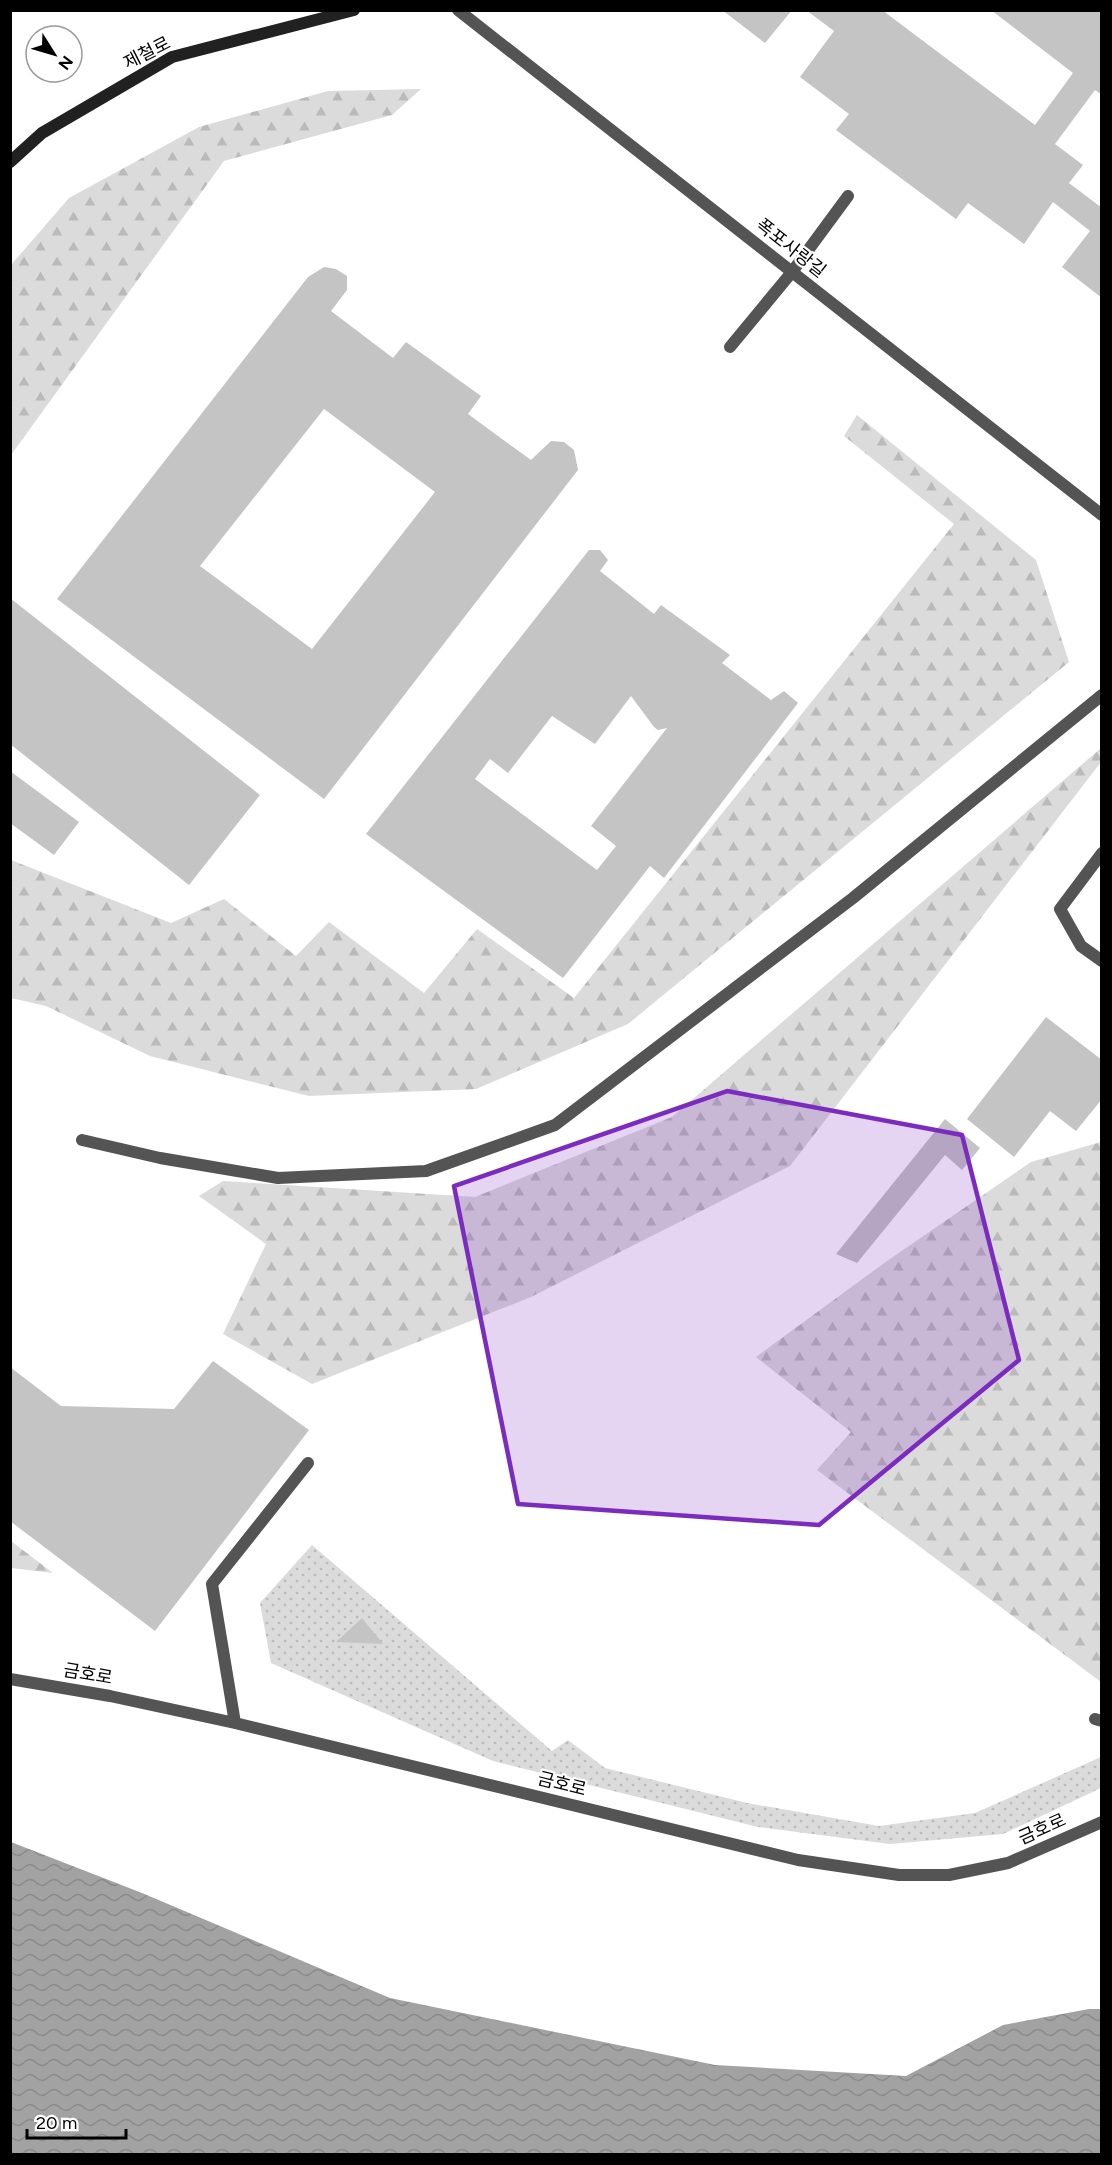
<svg xmlns="http://www.w3.org/2000/svg" width="1112" height="2165" viewBox="0 0 1112 2165" font-family="Figtree,'Noto Sans KR',sans-serif">
<style>
.green{fill:url(#green-dots)}
.forest{fill:url(#forest-firs)}
.water{fill:url(#water-waves)}
.building{fill:#c4c4c4;fill-rule:evenodd}
.lines{fill:none;stroke-linecap:round;stroke-linejoin:round}
.service{stroke:#545454;stroke-width:12}
.minor{stroke:#545454;stroke-width:12}
.tertiary{stroke:#545454;stroke-width:12}
.secondary{stroke:#212121;stroke-width:12}
.marked{fill:#7b2cbf;fill-opacity:0.2;stroke:#7b2cbf;stroke-width:4.5;stroke-linejoin:round}
.labels{text-anchor:middle;dominant-baseline:central;stroke-width:4.5;stroke-linejoin:round;paint-order:stroke}
.street-label{font-size:18px;fill:#000;stroke:#fff}
</style>
<defs>
<pattern id="green-dots" width="8" height="8" patternUnits="userSpaceOnUse" patternTransform="scale(1.5)"><rect width="8" height="8" fill="#dbdbdb"/><path d="M2 2h.1M6 6h.1" fill="none" stroke="#bababa" stroke-width="1.8" stroke-linecap="round"/></pattern>
<pattern id="forest-firs" width="22" height="20" patternUnits="userSpaceOnUse" patternTransform="scale(1.5)"><rect width="22" height="20" fill="#dbdbdb"/><path d="M5 1l3.5 6h-7zM16 11l3.5 6h-7z" fill="#bababa"/></pattern>
<pattern id="water-waves" width="16" height="10" patternUnits="userSpaceOnUse" patternTransform="scale(1.5)"><rect width="16" height="10" fill="#a2a2a2"/><path d="M0 5q4-4 8 0t8 0" fill="none" stroke="#8a8a8a"/></pattern>
</defs>
<rect width="100%" height="100%" fill="#fff"/>
<path class="green" d="M 312,1545 L 552,1751 L 568,1740 L 605,1768 L 747,1803 L 879,1826 L 975,1813 L 1101,1757 L 1101,1788 L 1003,1834 L 890,1844 L 758,1827 L 493,1761 L 271,1663 L 260,1603 Z"/>
<path class="forest" d="M 421,89 L 392,115 L 224,161 L 11,455 L 11,265 L 69,198 L 199,127 L 328,91 Z
M 857,415 L 1036,560 L 1069,662 L 628,1024 L 476,1089 L 309,1096 L 150,1056 L 46,1006 L 11,998 L 11,860 L 171,923 L 224,899 L 296,956 L 329,922 L 424,993 L 477,929 L 574,998 L 954,524 L 844,436 Z
M 1101,748 L 1101,762 L 790,1166 L 531,1297 L 312,1384 L 223,1334 L 266,1244 L 199,1196 L 223,1181 L 475,1197 L 672,1117 Z
M 1101,1142 L 1102,1143 L 1101,1682 L 817,1470 L 851,1432 L 756,1357 L 887,1261 L 1031,1162 Z
M 10,1541 L 11,1541 L 53,1573 L 11,1568 Z"/>
<path class="water" d="M 11,1842 L 142,1893 L 390,1998 L 715,2065 L 906,2076 L 1003,2025 L 1089,2009 L 1101,2009 L 1101,2154 L 11,2154 Z"/>
<path class="building" d="M 722,10 L 792,10 L 765,43 Z
M 806,10 L 882,10 L 1035,125 L 1073,73 L 991,10 L 1102,10 L 1102,95 L 1095,90 L 1055,144 L 1083,165 L 1069,183 L 1102,208 L 1102,298 L 1062,267 L 1090,231 L 1053,202 L 1024,244 L 968,203 L 956,219 L 836,130 L 849,114 L 800,77 L 834,31 Z
M 324,267 L 336,269 L 347,276 L 347,290 L 331,311 L 393,358 L 406,342 L 481,396 L 468,414 L 531,460 L 551,441 L 564,442 L 574,450 L 578,470 L 324,799 L 57,599 L 308,277 ZM 324,409 L 435,492 L 312,649 L 200,566 Z
M 589,550 L 600,550 L 608,560 L 600,571 L 654,614 L 661,605 L 730,655 L 722,663 L 771,700 L 784,691 L 798,703 L 664,878 L 650,866 L 563,978 L 366,834 ZM 631,696 L 654,727 L 658,730 L 667,728 L 591,826 L 616,846 L 597,870 L 475,779 L 490,759 L 508,773 L 552,716 L 595,744 Z
M 10,598 L 260,795 L 189,885 L 10,744 Z
M 10,771 L 79,822 L 54,855 L 10,823 Z
M 1046,1017 L 1102,1060 L 1102,1099 L 1076,1131 L 1050,1111 L 1014,1157 L 967,1119 Z
M 945,1119 L 980,1148 L 962,1170 L 945,1155 L 857,1263 L 836,1254 Z
M 213,1361 L 309,1430 L 155,1631 L 10,1521 L 10,1367 L 61,1406 L 174,1409 Z
M 362,1618 L 383,1644 L 336,1642 Z"/>
<g class="lines">
<path class="service" d="M 82,1140 L 160,1158 L 278,1178 L 426,1171 L 555,1125 L 853,898 L 1102,695"/>
<path class="minor" d="M 730,347 L 792,272 L 848,196
M 1102,853 L 1060,909 L 1081,946 L 1102,961
M 10,1679 L 110,1696 L 235,1723 L 798,1860 L 899,1875 L 949,1875 L 1008,1863 L 1102,1822
M 1095,1719 L 1102,1721
M 235,1723 L 212,1584 L 308,1463"/>
<path class="tertiary" d="M 458,10 L 1102,515"/>
<path class="secondary" d="M 10,162 L 42,133 L 172,57 L 354,10"/>
</g>
<path class="marked" d="M 727,1091 L 962,1135 L 1019,1360 L 819,1525 L 518,1504 L 454,1186 Z"/>
<g class="labels">
<g class="street-label">
<text transform="translate(147 53) rotate(-27)">제철로</text>
<text transform="translate(791 248) rotate(38)">폭포사랑길</text>
<text transform="translate(88 1674) rotate(10)">금호로</text>
<text transform="translate(562 1784) rotate(14)">금호로</text>
<text transform="translate(1042 1829) rotate(-24)">금호로</text>
</g>
</g>
<rect width="1112" height="2165" fill="none" stroke="#000000" stroke-width="24"/>
<g transform="translate(54 54) rotate(127)"><circle r="28" fill="#ffffff" stroke="#999999" stroke-width="1.5"/>
<path d="M0-4.5L10 22L0 15L-10 22Z" fill="#000000"/>
<text y="-9" font-size="16" font-weight="bold" text-anchor="middle" fill="#000000">N</text>
</g>
<path d="M27 2129v9h99v-9" fill="none" stroke="#000000" stroke-width="3"/>
<text x="36" y="2129" font-size="18" fill="#000000" stroke="#ffffff" stroke-width="4.5" paint-order="stroke">20 m</text>
</svg>
